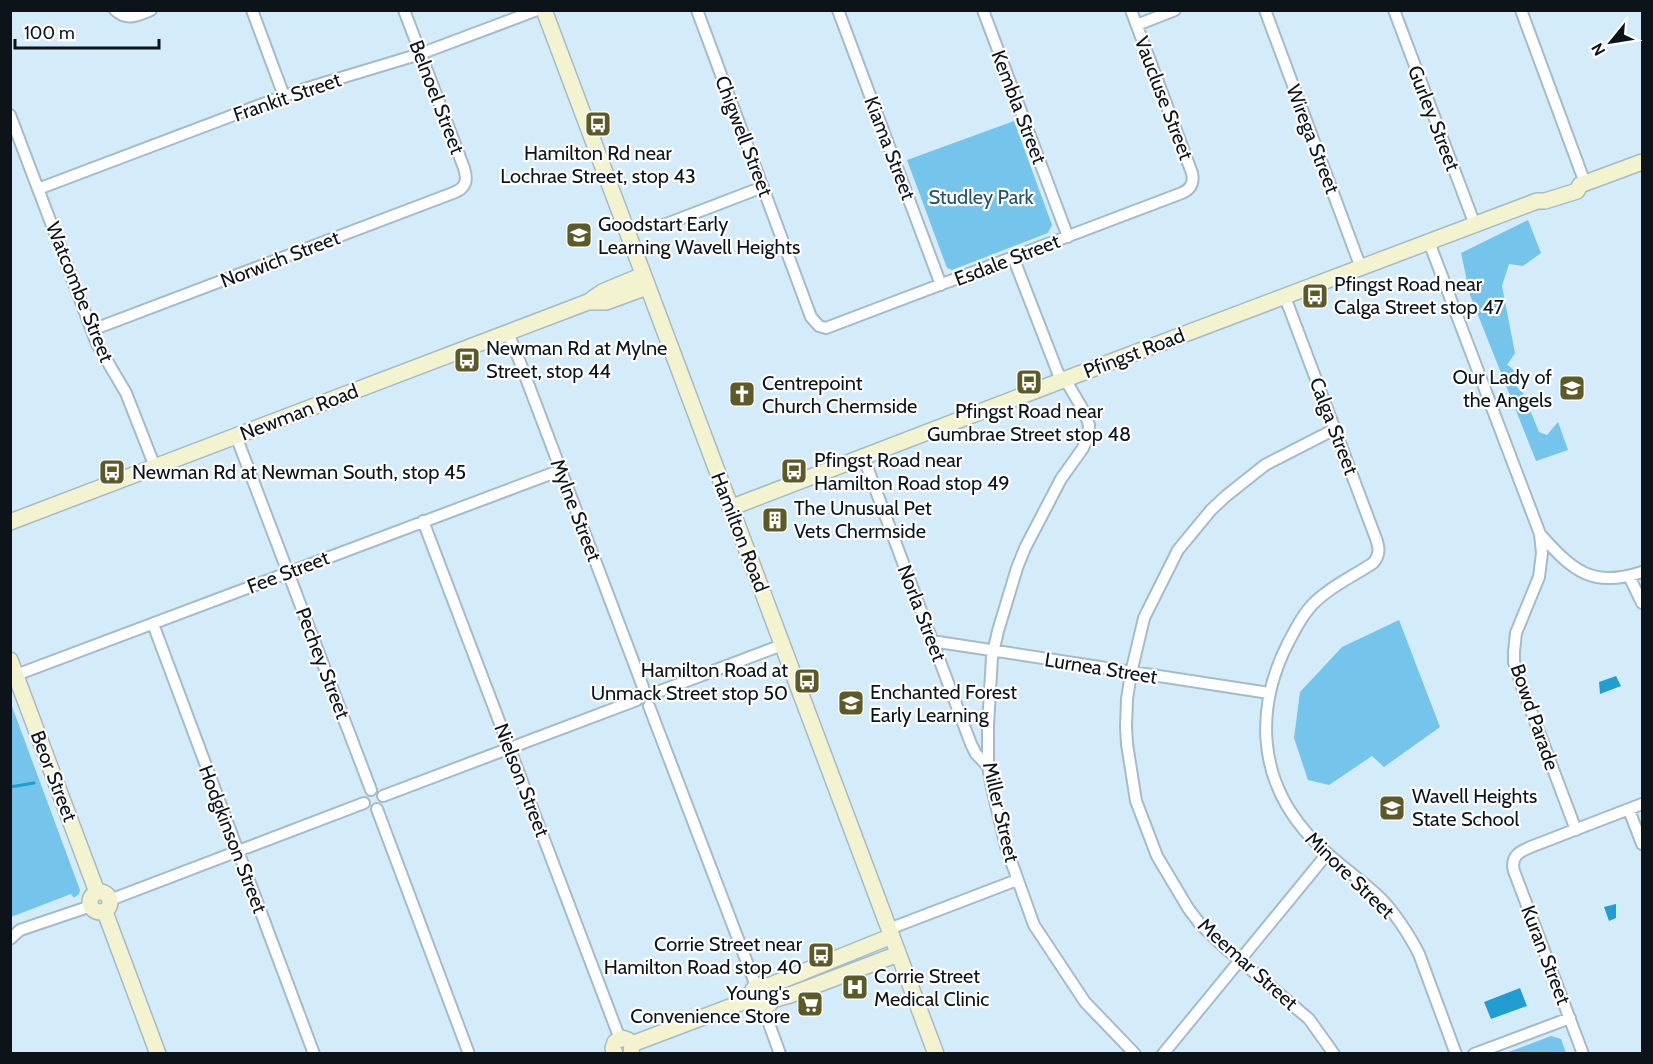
<svg xmlns="http://www.w3.org/2000/svg" width="1653" height="1064" viewBox="0 0 1653 1064" font-family="Cabin,sans-serif">
<style>
.green{fill:#74c4ec}
.water{fill:#209ed2}
.lines{fill:none;stroke-linecap:round;stroke-linejoin:round}
.stream{stroke:#209ed2;stroke-width:3}
.street-casing{stroke:#a4bbc8;stroke-width:14}
.secondary-casing{stroke:#a4bbc8;stroke-width:18}
.street{stroke:#fff;stroke-width:10}
.secondary{stroke:#f4f3cf;stroke-width:15}
.labels{text-anchor:middle;dominant-baseline:central;stroke-width:4.5;stroke-linejoin:round;paint-order:stroke}
.street-label{font-size:20px;fill:#0c1419;stroke:#fff}
.poi-label{font-size:20px;fill:#0c1419;stroke:#fff;text-anchor:start}
.park-label{font-size:20px;fill:#235168;stroke:#fff}
</style>
<rect width="100%" height="100%" fill="#d4ecfa"/>
<path class="green" d="M 1014,121 L 1052,225 L 1048,233 L 952,270 L 947,268 L 907,160 Z
M 1528,220 L 1541,253 L 1523,266 L 1509,264 L 1502,286 L 1515,353 L 1507,365 C 1516,370 1517,375 1515,385 L 1523,393 L 1539,432 L 1547,435 L 1558,422 L 1568,450 L 1536,461 L 1470,295 L 1461,253 Z
M 1399,620 L 1440,727 L 1384,767 L 1372,756 L 1329,785 L 1308,780 L 1294,738 L 1300,692 L 1342,647 Z
M 10,701 L 80,890 L 79,894 L 74,898 L 71,894 L 11,917 Z
M 1551,1036 L 1561,1039 L 1566,1053 L 1506,1053 Z"/>
<path class="water" d="M 1616,676 L 1621,686 L 1600,694 L 1599,682 Z
M 1616,904 L 1616,918 L 1609,921 L 1604,907 Z
M 1520,988 L 1527,1006 L 1491,1019 L 1484,1002 Z"/>
<g class="lines">
<path class="stream" d="M 10,787 L 34,783"/>
<defs>
<path id="street" d="M 115,10 C 127,21 138,16 151,10
M 252,10 L 284,96
M 697,10 L 811,317 L 819,326 L 826,328 L 1182,193 C 1191,189 1194,183 1192,173 L 1131,10
M 838,10 L 941,285
M 983,10 L 1068,237
M 1265,10 L 1361,268
M 1394,10 L 1475,225
M 1521,10 L 1585,183
M 1137,25 L 1175,10
M 10,115 L 97,344 L 126,393 L 155,467
M 38,189 L 284,96 L 314,86 L 420,54 L 537,10
M 661,226 L 763,187
M 1429,242 L 1540,534 L 1542,553 L 1539,577 L 1516,633 L 1514,652 L 1514,662 L 1522,687 L 1576,830
M 1013,257 L 1058,373 L 1069,386 L 1085,413 L 1089,425 L 1088,436 L 1083,448 L 1061,479 L 1025,548 L 1017,568 L 998,631 L 992,657 L 988,725 L 988,766 L 992,788 L 1006,847 L 1034,925 L 1085,1002 L 1135,1054
M 1285,297 L 1375,536 C 1379,546 1381,554 1373,563 C 1354,576 1334,584 1316,601 C 1304,612 1296,628 1288,643 C 1256,706 1257,775 1305,831 C 1326,856 1353,873 1377,895 C 1392,908 1410,936 1419,954 L 1456,1054
M 92,330 L 453,193 C 466,188 468,181 464,168 L 404,10
M 508,333 L 518,357 L 643,687
M 236,436 L 371,790
M 863,456 L 971,744 L 976,754 L 988,766
M 423,521 L 620,1039
M 1540,534 C 1572,570 1592,589 1642,572
M 1629,576 L 1642,603
M 153,624 L 314,1054
M 932,641 L 1269,693
M 16,675 L 561,470
M 655,693 L 782,645
M 649,706 L 756,986
M 383,796 L 637,700
M 377,809 L 469,1054
M 1629,810 L 1642,844
M 110,900 L 364,803
M 889,929 L 1017,880
M 10,939 L 20,930 L 91,906
M 763,1007 L 780,1054
M 1163,1054 L 1327,854
M 1334,1054 L 1309,1019 L 1224,947 L 1200,924 L 1188,908 L 1157,856 L 1136,801 L 1127,744 L 1126,727 L 1127,699 L 1131,673 L 1144,618 L 1178,550 L 1211,510 L 1226,496 L 1265,465 L 1335,429
M 1474,1054 L 1570,1018
M 1583,1054 L 1514,871 C 1510,856 1520,851 1533,846 L 1642,804"/>
<path id="secondary" d="M 544,10 L 936,1054
M 588,302 L 606,302 L 647,287
M 730,508 L 1063,380 L 1537,201 L 1545,201 L 1577,191 L 1580,185 L 1642,162
M 10,522 L 588,302 L 602,292 L 643,275
M 10,660 L 97,892
M90 902a10 10 0 1 1 20 0a10 10 0 1 1-20 0Z
M 105,912 L 158,1054
M751 996a11 11 0 1 1 22 0a11 11 0 1 1-22 0Z
M 768,986 L 892,936
M 772,1000 L 790,995 L 898,954
M 632,1044 L 751,999
M 615,1054 L 613,1048 L 615,1042 L 622,1038 L 628,1040 L 632,1044 L 631,1054"/>
</defs>
<use href="#street" class="street-casing"/>
<use href="#secondary" class="secondary-casing"/>
<use href="#street" class="street"/>
<use href="#secondary" class="secondary"/>
</g>
<defs>
<symbol id="bus-square" viewBox="-11 -11 22 22"><rect x="-9" y="-9" width="18" height="18" rx="4" fill="#5c5b28" stroke="#fff"/><path d="M-5-6H5V4H4V6H2V4H-2V6H-4V4H-5ZM-3.5-4V0h7V-4ZM-3.5 1.2v1.5H-2V1.2ZM2 1.2v1.5H3.5V1.2Z" fill="#fff"/></symbol>
<symbol id="school-square" viewBox="-11 -11 22 22"><rect x="-9" y="-9" width="18" height="18" rx="4" fill="#5c5b28" stroke="#fff"/><path d="M0-5L7-2L0 1L-7-2ZM-4 1L0 2.5L4 1V4Q0 6-4 4Z" fill="#fff"/></symbol>
<symbol id="church-square" viewBox="-11 -11 22 22"><rect x="-9" y="-9" width="18" height="18" rx="4" fill="#5c5b28" stroke="#fff"/><path d="M-1.2-6h2.4v3.5h3.3v2.4h-3.3V6h-2.4V-.1h-3.3v-2.4h3.3Z" fill="#fff"/></symbol>
<symbol id="building-square" viewBox="-11 -11 22 22"><rect x="-9" y="-9" width="18" height="18" rx="4" fill="#5c5b28" stroke="#fff"/><path d="M-4-6H4V6H1V3H-1V6H-4ZM-2.5-4.3h1.7v1.8h-1.7ZM.8-4.3h1.7v1.8H.8ZM-2.5-1h1.7V.8h-1.7ZM.8-1h1.7V.8H.8Z" fill="#fff"/></symbol>
<symbol id="hospital-square" viewBox="-11 -11 22 22"><rect x="-9" y="-9" width="18" height="18" rx="4" fill="#5c5b28" stroke="#fff"/><path d="M-5-5h3v3.5h4V-5h3V5h-3V1.5h-4V5h-3Z" fill="#fff"/></symbol>
<symbol id="supermarket-square" viewBox="-11 -11 22 22"><rect x="-9" y="-9" width="18" height="18" rx="4" fill="#5c5b28" stroke="#fff"/><path d="M-6-5.5h2.5l.6 2H6L4.5 2H-2.5L-4.4-4H-6ZM-1.5 3.2a1.3 1.3 0 1 0 .1 0ZM3 3.2a1.3 1.3 0 1 0 .1 0Z" fill="#fff"/></symbol>
</defs>
<g fill-rule="evenodd">
<use href="#bus-square" x="583" y="109" width="30" height="30"/>
<use href="#school-square" x="564" y="220" width="30" height="30"/>
<use href="#bus-square" x="1300" y="281" width="30" height="30"/>
<use href="#bus-square" x="452" y="345" width="30" height="30"/>
<use href="#bus-square" x="1014" y="367" width="30" height="30"/>
<use href="#school-square" x="1557" y="373" width="30" height="30"/>
<use href="#church-square" x="727" y="379" width="30" height="30"/>
<use href="#bus-square" x="779" y="456" width="30" height="30"/>
<use href="#bus-square" x="97" y="457" width="30" height="30"/>
<use href="#building-square" x="760" y="505" width="30" height="30"/>
<use href="#bus-square" x="792" y="666" width="30" height="30"/>
<use href="#school-square" x="836" y="688" width="30" height="30"/>
<use href="#school-square" x="1377" y="793" width="30" height="30"/>
<use href="#bus-square" x="806" y="940" width="30" height="30"/>
<use href="#hospital-square" x="840" y="972" width="30" height="30"/>
<use href="#supermarket-square" x="795" y="989" width="30" height="30"/>
</g>
<g class="labels">
<g class="street-label">
<text transform="translate(287 97) rotate(-19)">Frankit Street</text>
<text transform="translate(437 97) rotate(69)">Belnoel Street</text>
<text transform="translate(1164 98) rotate(69)">Vaucluse Street</text>
<text transform="translate(1019 107) rotate(69)">Kembla Street</text>
<text transform="translate(1434 118) rotate(69)">Gurley Street</text>
<text transform="translate(744 136) rotate(69)">Chigwell Street</text>
<text transform="translate(1313 139) rotate(69)">Wirega Street</text>
<text transform="translate(890 148) rotate(69)">Kiama Street</text>
<text transform="translate(280 259) rotate(-21)">Norwich Street</text>
<text transform="translate(1007 260) rotate(-21)">Esdale Street</text>
<text transform="translate(80 292) rotate(68)">Watcombe Street</text>
<text transform="translate(1134 353) rotate(-21)">Pfingst Road</text>
<text transform="translate(299 412) rotate(-21)">Newman Road</text>
<text transform="translate(1334 426) rotate(69)">Calga Street</text>
<text transform="translate(576 510) rotate(69)">Mylne Street</text>
<text transform="translate(740 532) rotate(69)">Hamilton Road</text>
<text transform="translate(288 572) rotate(-21)">Fee Street</text>
<text transform="translate(922 613) rotate(69)">Norla Street</text>
<text transform="translate(323 663) rotate(69)">Pechey Street</text>
<text transform="translate(1101 668) rotate(9)">Lurnea Street</text>
<text transform="translate(1535 717) rotate(71)">Bowd Parade</text>
<text transform="translate(54 776) rotate(69)">Beor Street</text>
<text transform="translate(522 780) rotate(69)">Nielson Street</text>
<text transform="translate(1001 812) rotate(77)">Miller Street</text>
<text transform="translate(233 839) rotate(69)">Hodgkinson Street</text>
<text transform="translate(1350 875) rotate(44)">Minore Street</text>
<text transform="translate(1546 955) rotate(69)">Kuran Street</text>
<text transform="translate(1248 964) rotate(42)">Meemar Street</text>
</g>
<g class="poi-label">
<text x="598" y="153" text-anchor="middle">Hamilton Rd near<tspan x="598" dy="23">Lochrae Street, stop 43</tspan></text>
<text x="598" y="224">Goodstart Early<tspan x="598" dy="23">Learning Wavell Heights</tspan></text>
<text x="1334" y="284">Pfingst Road near<tspan x="1334" dy="23">Calga Street stop 47</tspan></text>
<text x="486" y="348">Newman Rd at Mylne<tspan x="486" dy="23">Street, stop 44</tspan></text>
<text x="1552" y="377" text-anchor="end">Our Lady of<tspan x="1552" dy="23">the Angels</tspan></text>
<text x="762" y="383">Centrepoint<tspan x="762" dy="23">Church Chermside</tspan></text>
<text x="1029" y="411" text-anchor="middle">Pfingst Road near<tspan x="1029" dy="23">Gumbrae Street stop 48</tspan></text>
<text x="814" y="460">Pfingst Road near<tspan x="814" dy="23">Hamilton Road stop 49</tspan></text>
<text x="132" y="472">Newman Rd at Newman South, stop 45</text>
<text x="794" y="508">The Unusual Pet<tspan x="794" dy="23">Vets Chermside</tspan></text>
<text x="788" y="670" text-anchor="end">Hamilton Road at<tspan x="788" dy="23">Unmack Street stop 50</tspan></text>
<text x="870" y="692">Enchanted Forest<tspan x="870" dy="23">Early Learning</tspan></text>
<text x="1412" y="796">Wavell Heights<tspan x="1412" dy="23">State School</tspan></text>
<text x="802" y="944" text-anchor="end">Corrie Street near<tspan x="802" dy="23">Hamilton Road stop 40</tspan></text>
<text x="874" y="976">Corrie Street<tspan x="874" dy="23">Medical Clinic</tspan></text>
<text x="790" y="993" text-anchor="end">Young's<tspan x="790" dy="23">Convenience Store</tspan></text>
</g>
<g class="park-label">
<text x="981" y="197">Studley Park</text>
</g>
</g>
<rect width="1653" height="1064" fill="none" stroke="#0c1419" stroke-width="24"/>
<g transform="translate(1611 42) rotate(240)" stroke="#ffffff" stroke-width="4.5" paint-order="stroke">
<path d="M0-4.5L10 22L0 15L-10 22Z" fill="#0c1419"/>
<text y="-9" font-size="16" font-weight="bold" text-anchor="middle" fill="#0c1419">N</text>
</g>
<path d="M15 39v9h144v-9" fill="none" stroke="#0c1419" stroke-width="3"/>
<text x="24" y="39" font-size="18" fill="#0c1419" stroke="#ffffff" stroke-width="4.5" paint-order="stroke">100 m</text>
</svg>
